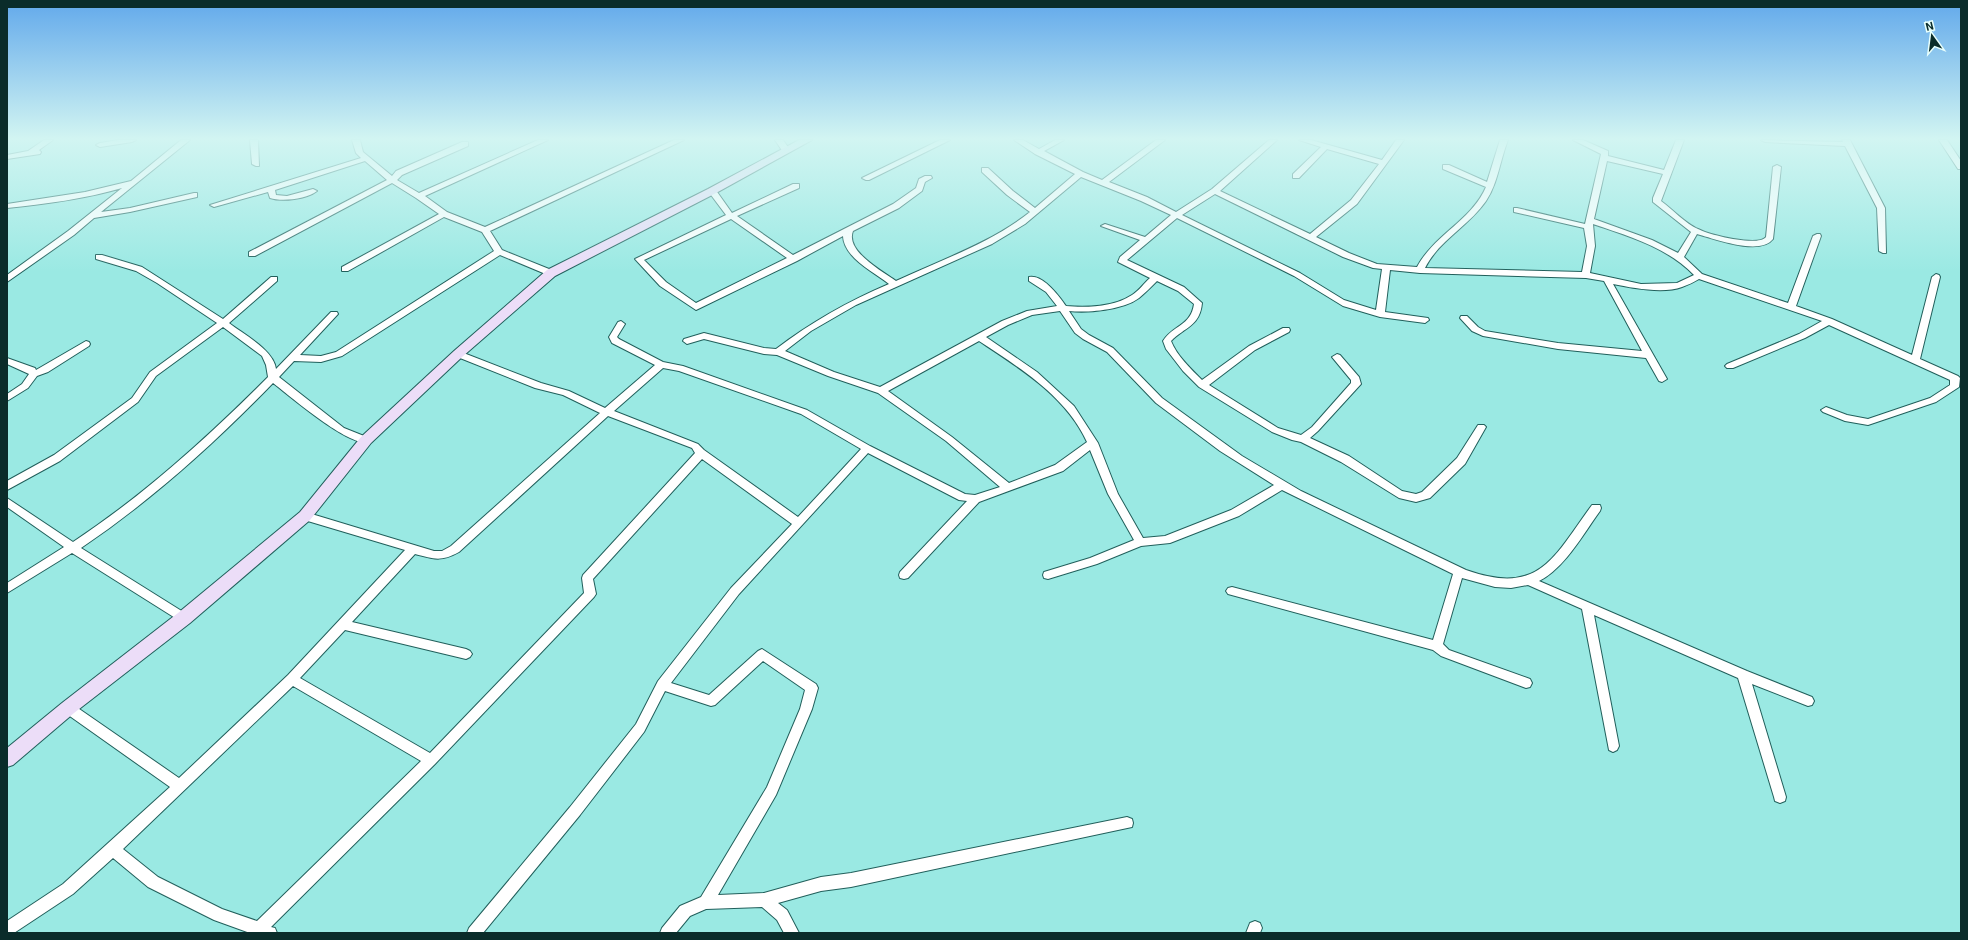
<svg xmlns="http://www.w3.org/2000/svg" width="1968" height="940" viewBox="0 0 1968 940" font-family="Roboto,sans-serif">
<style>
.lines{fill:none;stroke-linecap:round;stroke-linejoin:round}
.street-casing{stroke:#215f5b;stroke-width:2}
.secondary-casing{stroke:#215f5b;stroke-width:2}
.street{fill:#fff;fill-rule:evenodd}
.secondary{fill:#ecddf8;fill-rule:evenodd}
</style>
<rect width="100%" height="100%" fill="#9ae9e3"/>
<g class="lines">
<defs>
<path id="street" d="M 44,140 L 53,140 L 39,150 L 41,152 L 40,154 L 7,159 L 7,155 L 28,151 Z
M 118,140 L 136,140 L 132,142 L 100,147 L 96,145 L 100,143 Z
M 181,140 L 190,140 L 101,212 L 130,208 L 194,193 L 197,193 L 197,197 L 130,212 L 94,218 L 74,235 L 7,282 L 7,275 L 68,231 L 122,188 C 85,199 45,204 7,208 L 7,204 L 85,192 L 131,181 Z
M 250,140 L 258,140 L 259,166 L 256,166 L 252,164 Z
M 352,140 L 360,140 L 363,152 L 392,176 L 396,171 L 462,142 L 468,142 L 468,146 L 402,175 L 397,180 L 419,193 L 538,140 L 548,140 L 425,196 L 447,212 L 485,227 L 674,140 L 684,140 L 490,231 L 502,250 L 554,271 L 554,275 L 548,275 L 500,255 L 342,356 L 321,362 L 294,361 L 279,377 L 344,428 L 369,438 L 371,440 L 369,442 C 350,448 290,396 273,383 C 214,444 152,500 81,548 L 188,615 L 190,618 L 188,621 L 184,623 L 180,621 L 72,553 L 7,593 L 7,583 L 64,547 L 7,507 L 7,498 L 73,542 C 144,495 207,438 268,377 L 266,365 L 262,356 L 223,327 L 156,376 L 138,402 L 60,461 L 7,490 L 7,481 L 54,455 L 132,398 L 150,372 L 217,323 L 157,283 L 136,271 L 96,259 L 96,255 L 102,255 L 142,267 L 223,319 L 271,277 L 277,277 L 277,281 L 229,323 C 243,334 274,350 276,369 L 331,312 L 337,312 L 338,314 L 300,355 L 321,356 L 336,352 L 494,251 L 482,232 L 444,217 L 348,271 L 342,271 L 342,267 L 439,214 L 416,198 L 392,183 L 255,256 L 249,256 L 249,252 L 387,180 L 365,161 L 275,190 L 276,195 L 287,196 L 313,189 L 317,191 C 307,199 282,202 270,198 L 268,192 L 214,207 L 210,205 L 361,158 L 356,153 Z
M 775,140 L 783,140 L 790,150 L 789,152 L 783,152 Z
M 940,140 L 950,140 L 869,180 L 866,180 L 862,178 Z
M 1014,140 L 1023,140 L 1039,149 L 1055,140 L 1064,140 L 1044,151 L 1083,172 L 1102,180 L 1156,140 L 1165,140 L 1109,182 L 1147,197 L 1176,212 L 1212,189 L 1269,140 L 1277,140 L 1220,191 L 1310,234 L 1351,200 L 1379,164 L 1327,149 L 1299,178 L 1293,178 L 1293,174 L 1321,147 L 1299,140 L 1311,140 L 1382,160 L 1396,140 L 1404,140 L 1357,204 L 1316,237 L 1349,253 L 1377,264 L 1417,267 C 1434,235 1472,220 1486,187 L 1443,169 L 1443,165 L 1449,165 L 1487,182 L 1500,140 L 1508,140 C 1500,160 1498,183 1486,201 C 1469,226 1439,240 1425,268 L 1582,272 L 1587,246 L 1584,228 L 1514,212 L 1514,208 L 1517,208 L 1585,224 L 1601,154 L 1573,140 L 1583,140 L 1608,151 L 1608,156 L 1664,170 L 1676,140 L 1684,140 L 1661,201 C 1672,209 1686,224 1698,229 C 1709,235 1758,247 1766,237 L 1773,167 L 1777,165 L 1781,167 L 1773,239 C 1760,256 1715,239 1697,234 L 1684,257 L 1702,274 L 1788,303 L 1813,236 L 1817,234 L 1820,234 L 1821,236 L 1796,306 L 1832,319 L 1912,355 L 1932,277 L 1936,274 L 1939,275 L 1940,277 L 1920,359 L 1958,376 L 1960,378 L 1959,387 L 1936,402 L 1868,425 L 1845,421 L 1823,412 L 1821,410 L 1826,407 L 1847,415 L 1868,419 L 1930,398 L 1950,385 L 1950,380 L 1829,325 L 1805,338 L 1733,368 L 1727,368 L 1725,366 L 1727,364 L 1799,334 L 1822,321 L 1699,279 C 1694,282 1688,285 1682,287 C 1663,294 1633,288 1613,284 L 1667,379 L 1662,382 L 1659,381 L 1646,358 L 1558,349 L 1483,336 L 1472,331 L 1460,318 L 1461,316 L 1467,316 L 1478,327 L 1485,331 L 1558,343 L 1642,351 L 1604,281 L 1586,278 L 1420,273 L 1390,270 L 1385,312 L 1428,318 L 1429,320 L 1425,323 L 1380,317 L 1343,306 L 1294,276 L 1177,218 L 1127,260 L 1184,287 L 1202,303 C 1200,326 1185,327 1171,341 C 1177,356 1191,369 1202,380 L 1249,346 L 1283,328 L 1289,328 L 1290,330 L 1289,332 L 1255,350 L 1209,385 L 1278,428 L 1301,435 L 1312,427 L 1351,383 L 1351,380 L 1332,357 L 1337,354 L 1340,355 L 1359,377 L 1361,384 L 1318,431 L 1310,438 L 1349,456 L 1402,491 L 1416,494 L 1422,492 L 1457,458 L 1478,425 L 1484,425 L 1486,427 L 1465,464 L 1430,498 L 1416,502 L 1399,498 L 1341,462 L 1301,442 L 1292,440 L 1272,432 L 1199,387 L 1183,371 L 1166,349 L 1163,341 C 1173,325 1191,326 1194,304 L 1178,291 L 1157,281 C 1151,287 1145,293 1139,298 C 1123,310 1088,313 1069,311 L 1081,329 L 1089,335 L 1113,348 L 1162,398 L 1242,456 L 1301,491 L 1466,570 C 1540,596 1553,558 1592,505 L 1600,505 L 1601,508 L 1600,511 C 1584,533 1564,569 1539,581 L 1747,671 L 1812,697 L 1814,701 L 1812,705 L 1808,706 L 1752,684 L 1786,797 L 1785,801 L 1780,803 L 1775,801 L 1774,797 L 1738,678 L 1594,615 L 1619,746 L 1617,750 L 1613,752 L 1609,750 L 1582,609 L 1528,585 L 1511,588 L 1495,587 L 1462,578 L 1443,644 L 1449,650 L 1530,679 L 1532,683 L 1530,687 L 1526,688 L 1441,656 L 1433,650 L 1228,594 L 1226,591 L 1228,588 L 1232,587 L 1433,640 L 1453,574 L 1282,490 L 1239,516 L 1170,543 L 1141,546 L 1097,564 L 1048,579 L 1044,578 L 1043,575 L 1044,572 L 1090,558 L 1134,540 L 1108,494 L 1090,450 L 1063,471 L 979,502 L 908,578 L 904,579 L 900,578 L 899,575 L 900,572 L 967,501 L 959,500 L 868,453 L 739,594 L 671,683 L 709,695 L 758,651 L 762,649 L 816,684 L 818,688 L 812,709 L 776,795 L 718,895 L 764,893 L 821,877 L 851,873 L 1127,817 L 1132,819 L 1133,823 L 1132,827 L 851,887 L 821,891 L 778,903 L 787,910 L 799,933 L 784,933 L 777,920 L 762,907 L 706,909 L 690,916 L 676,933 L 660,933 L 662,928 L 680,906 L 701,897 L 767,787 L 800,709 L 805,690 L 763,661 L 715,705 L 711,706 L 665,691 L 644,732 L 580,815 L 483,933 L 467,933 L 469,928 L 570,807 L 636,724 L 658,681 L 731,588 L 792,524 L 702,459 L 593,579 L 596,594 L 594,597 L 435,764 L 271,927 L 275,928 L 277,933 L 250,933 L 214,920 L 148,887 L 113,858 L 73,894 L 14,933 L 7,933 L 7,921 L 63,884 L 170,787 L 64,712 L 62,708 L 64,704 L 68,703 L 72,704 L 179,778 L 288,675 L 405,550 L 301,519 L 300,516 L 301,513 L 305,512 L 434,551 L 442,551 L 451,546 L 600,413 L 563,395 L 535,388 L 455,356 L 453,354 L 455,352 L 461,352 L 541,383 L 569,391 L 605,408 L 655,365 L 612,343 L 609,337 L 618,322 L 621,321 L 625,324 L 617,337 L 619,339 L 663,362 L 683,366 L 807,410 L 870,446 L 965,494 L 975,495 L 1000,487 L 946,441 L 878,393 L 828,376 L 777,355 L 764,354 L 704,339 L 687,344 L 683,341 L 684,339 L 704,333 L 764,348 L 776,349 C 813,321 847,302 889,284 C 874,272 844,258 843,236 L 797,261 L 696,310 L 660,286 L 635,259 L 726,215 L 708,191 L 709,189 L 715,189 L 732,213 L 793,184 L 799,184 L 799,188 L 737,216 L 793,255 L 893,204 L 916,188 L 919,179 L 925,176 L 931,176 L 932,178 L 925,182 L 922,191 L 899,208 L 853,231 C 845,251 882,271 896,281 C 941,260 991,243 1030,212 L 1007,195 L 982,172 L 982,168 L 988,168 L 1013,191 L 1035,208 L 1075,174 L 1035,154 ZM 1607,161 L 1663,174 L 1653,198 L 1653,202 L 1691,232 L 1678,253 L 1652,240 L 1594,219 ZM 1081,177 L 1141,201 L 1171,215 L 1145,237 L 1105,224 L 1101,226 L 1140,240 L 1120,257 L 1118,262 L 1150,278 C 1144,283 1139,291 1132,295 C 1114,307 1086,308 1066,306 C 1059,296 1043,274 1029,277 L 1029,281 L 1046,292 L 1057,306 L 1027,311 L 1002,321 L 880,387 L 834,372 L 785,351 L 811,331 L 856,305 L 992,244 L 1025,224 ZM 1215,194 L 1343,257 L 1373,268 L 1382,269 L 1376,310 L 1344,300 L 1300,273 L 1182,215 ZM 731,219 L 787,258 L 696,303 L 666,282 L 644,260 ZM 1593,224 C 1628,236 1667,247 1694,275 L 1677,283 L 1641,284 L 1590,273 L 1595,246 ZM 1060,311 L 1075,333 L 1083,339 L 1107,352 L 1156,403 L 1220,451 L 1274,485 L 1231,510 L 1165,536 L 1143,538 L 1118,494 L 1098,443 L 1074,406 L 1037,372 L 986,337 L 1008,325 L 1032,315 ZM 979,341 C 1020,368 1066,396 1087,442 L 1055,465 L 1009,483 L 952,437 L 888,391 ZM 663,368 L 679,371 L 801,414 L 861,449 L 798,517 L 704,450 L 698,444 L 614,411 ZM 608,416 L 692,448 L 695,453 L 583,575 L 582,578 L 584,593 L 430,753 L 300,678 L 345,630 L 466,659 L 470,657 L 472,654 L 470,651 L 466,649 L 352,622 L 415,554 C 434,559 441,562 459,552 ZM 293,686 L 421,761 L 257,921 L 222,909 L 158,877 L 123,849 Z
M 1761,140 L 1843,142 L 1842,140 L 1850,140 L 1885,208 L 1886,253 L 1883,253 L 1879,251 L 1877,208 L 1845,146 L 1765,142 Z
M 1939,140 L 1947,140 L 1961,161 L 1961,169 L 1958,169 Z
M 86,341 L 89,342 L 90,344 L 89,346 L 48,372 L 37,376 L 28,388 L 7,401 L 7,394 L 22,384 L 29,374 L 7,364 L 7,358 L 35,368 L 36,370 Z
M 1255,921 L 1260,923 L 1262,928 L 1260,933 L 1246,933 L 1250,923 Z"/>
<path id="secondary" d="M 799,140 L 812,140 L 716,193 L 555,276 L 462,357 L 371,443 L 310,520 L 190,623 L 74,713 L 13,765 L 7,767 L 7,748 L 62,703 L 178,613 L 300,512 L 361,437 L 454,351 L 547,270 L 708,189 Z"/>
</defs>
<use href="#street" class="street-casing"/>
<use href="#secondary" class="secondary-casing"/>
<use href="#street" class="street"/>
<use href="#secondary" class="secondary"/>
</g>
<linearGradient id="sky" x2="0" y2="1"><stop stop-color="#62a9eb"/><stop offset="0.51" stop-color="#d2f5f2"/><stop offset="1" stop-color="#d2f5f2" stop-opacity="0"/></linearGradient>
<rect width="1968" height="272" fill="url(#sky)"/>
<rect width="1968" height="940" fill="none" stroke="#0a2c2a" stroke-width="16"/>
<g transform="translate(1932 36) rotate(346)" stroke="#e8fffc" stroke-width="3" paint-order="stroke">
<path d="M0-3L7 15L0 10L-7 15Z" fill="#0a2c2a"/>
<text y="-6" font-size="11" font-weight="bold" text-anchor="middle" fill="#0a2c2a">N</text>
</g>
</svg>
